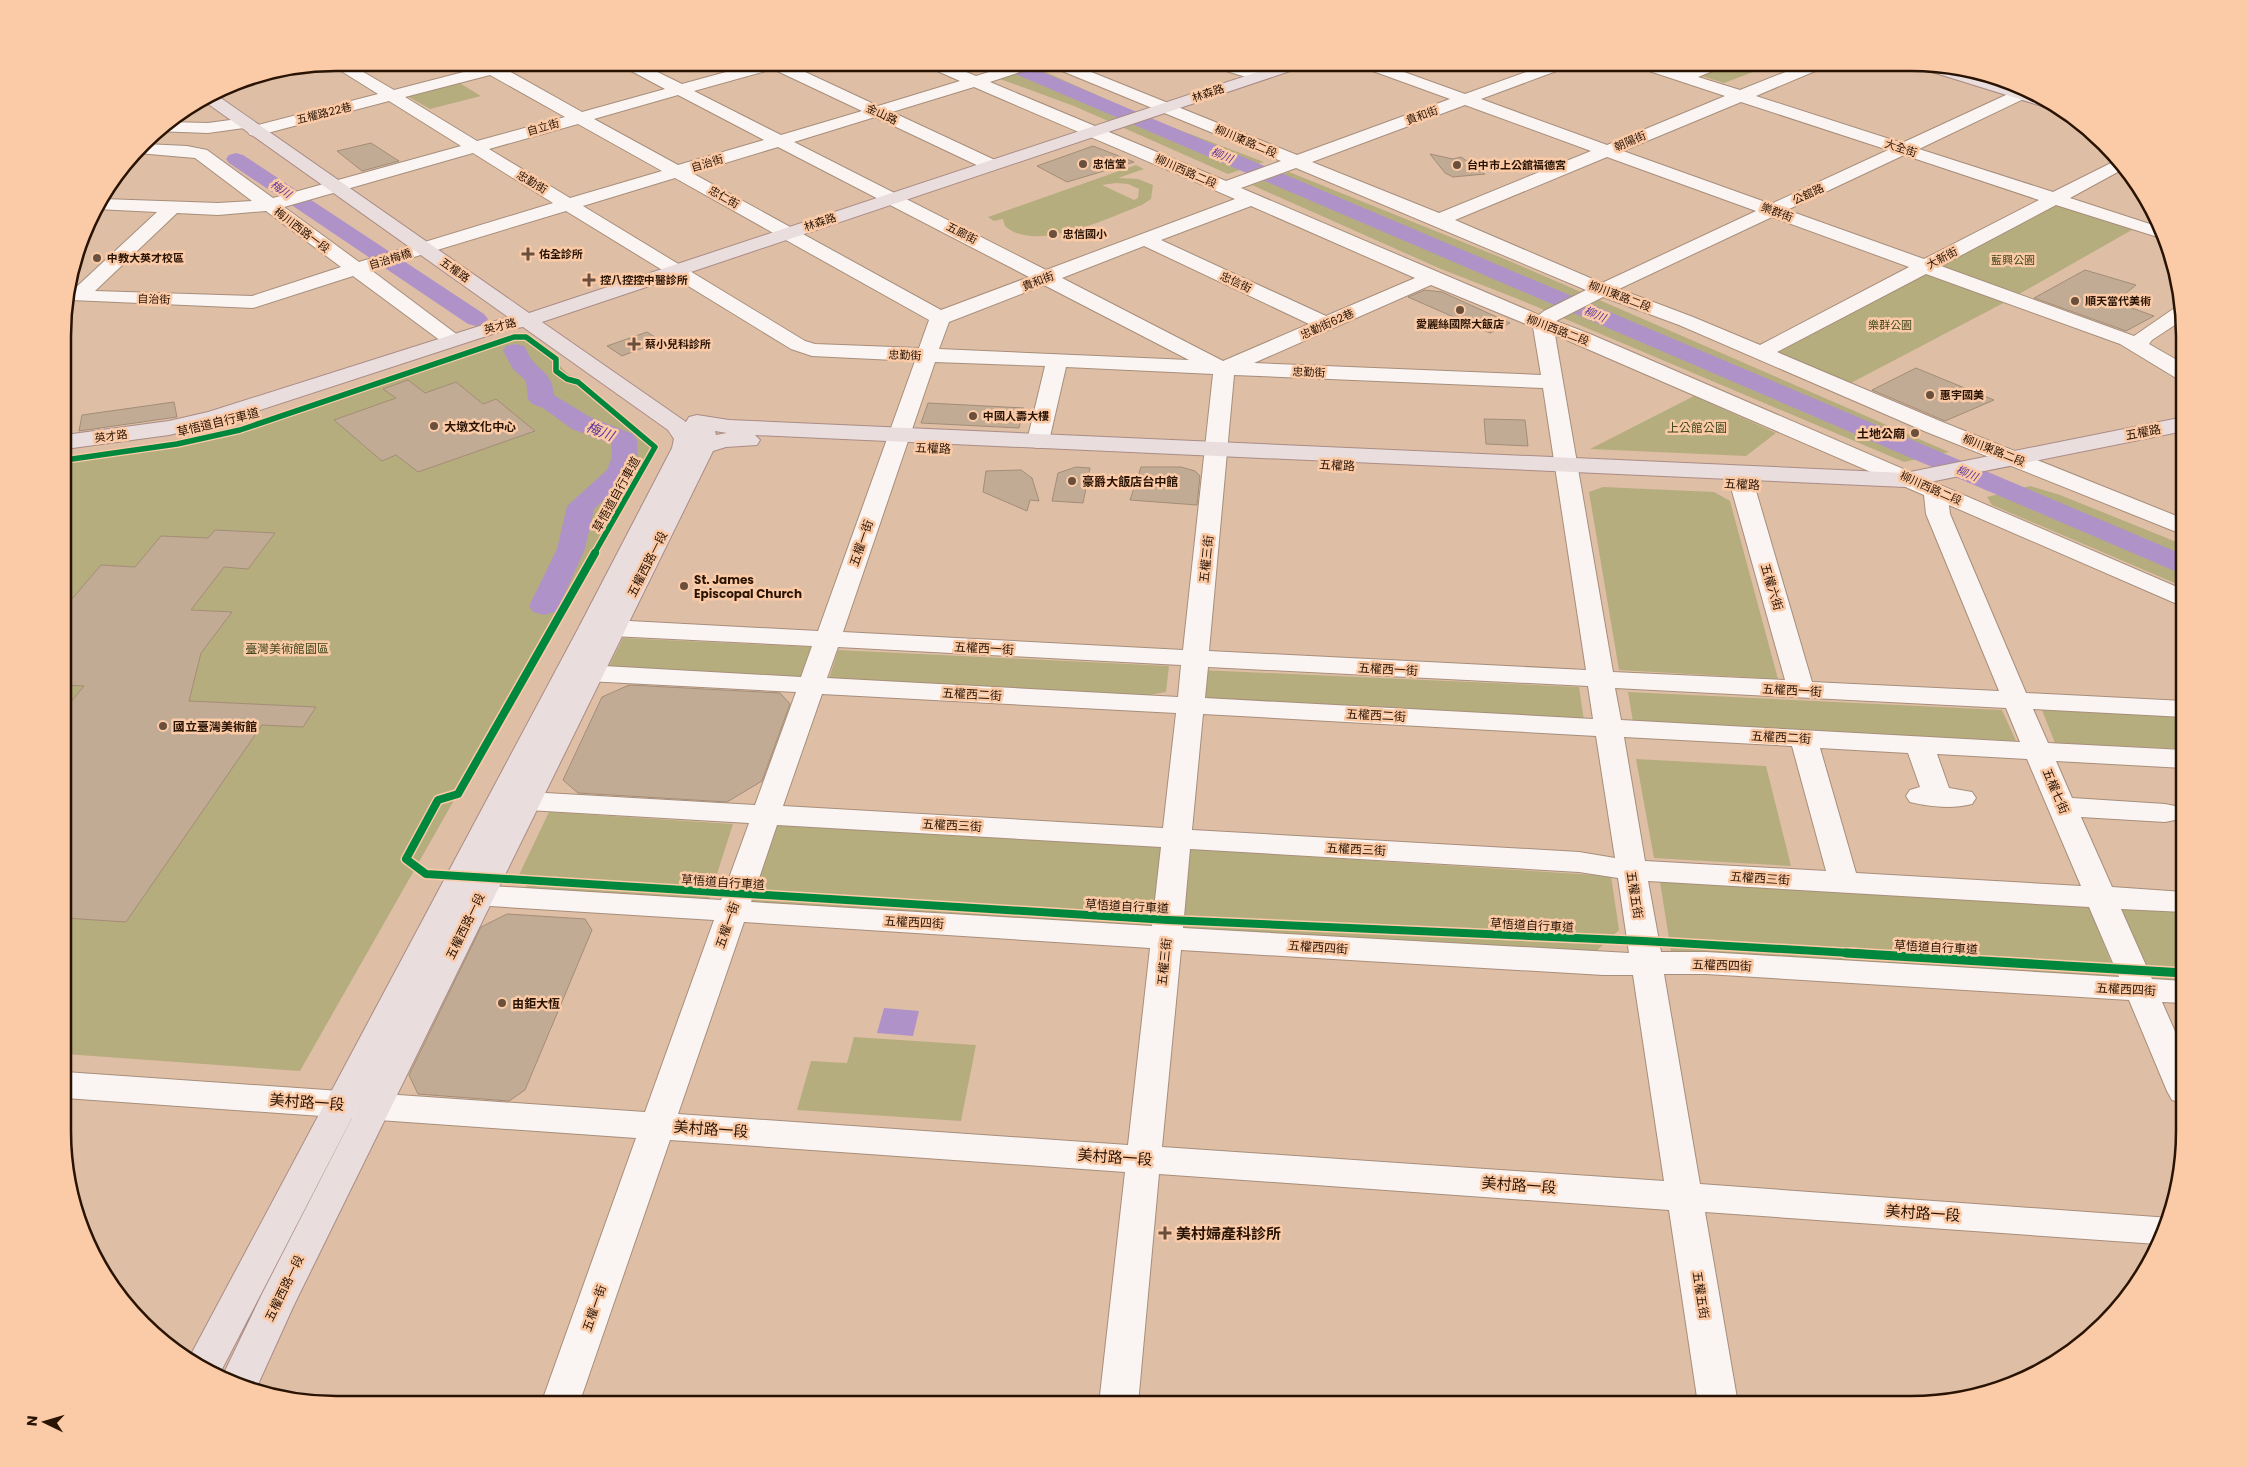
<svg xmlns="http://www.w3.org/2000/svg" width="2247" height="1467" viewBox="0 0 2247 1467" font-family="Poppins,'Noto Sans TC',sans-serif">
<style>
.green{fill:#b5ad7e;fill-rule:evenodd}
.water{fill:#af93c8}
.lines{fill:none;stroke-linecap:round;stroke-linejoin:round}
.river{fill:#af93c8;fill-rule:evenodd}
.building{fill:#c2ab95;stroke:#a38d77}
.minor-casing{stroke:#a78e7b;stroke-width:2}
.major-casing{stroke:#a98c85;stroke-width:2}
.minor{fill:#faf5f2;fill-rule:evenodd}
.major{fill:#eadddd;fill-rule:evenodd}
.cycleway-far2-casing{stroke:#fbcaa7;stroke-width:8}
.cycleway-far1-casing{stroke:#fbcaa7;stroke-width:11}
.cycleway-casing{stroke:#fbcaa7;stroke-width:12}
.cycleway-far2{stroke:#00873e;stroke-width:5.5}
.cycleway-far1{stroke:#00873e;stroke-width:8}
.cycleway{stroke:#00873e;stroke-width:9}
.poi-dot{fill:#694f3c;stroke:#fbcaa7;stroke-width:2}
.labels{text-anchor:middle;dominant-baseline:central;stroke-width:5;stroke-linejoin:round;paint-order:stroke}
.far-street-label{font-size:11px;fill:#291303;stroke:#fbcaa7}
.far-water-label{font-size:11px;font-style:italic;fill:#5b3499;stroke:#fbcaa7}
.far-poi-label{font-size:11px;font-weight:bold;fill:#291303;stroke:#fbcaa7;text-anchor:start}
.far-park-label{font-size:11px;fill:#3f461c;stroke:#fbcaa7}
.street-label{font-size:12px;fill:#291303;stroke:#fbcaa7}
.poi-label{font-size:12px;font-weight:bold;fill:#291303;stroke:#fbcaa7;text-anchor:start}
.park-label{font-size:12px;fill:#3f461c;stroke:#fbcaa7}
.water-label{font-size:14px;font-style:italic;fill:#5b3499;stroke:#fbcaa7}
.near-street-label{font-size:15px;fill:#291303;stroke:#fbcaa7}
.near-poi-label{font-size:15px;font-weight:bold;fill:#291303;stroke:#fbcaa7;text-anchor:start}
.rim{fill:none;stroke:#291303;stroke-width:2.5}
</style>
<rect width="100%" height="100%" fill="#dfbea6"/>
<path class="green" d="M 959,63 L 1013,63 L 984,72 Z
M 1672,63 L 1768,63 L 1774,64 L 1724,83 L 1666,65 Z
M 1034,67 L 1153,120 L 1264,162 L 1228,174 L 1074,106 L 1000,79 Z
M 458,82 L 481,96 L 430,109 L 407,96 Z
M 1136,165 L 1144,169 L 1118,178 L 1138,179 L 1153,185 L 1151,199 L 1142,205 C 1110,217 1035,254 1005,226 L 1003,219 L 994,221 L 988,217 ZM 1116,183 L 1128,184 L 1139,189 L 1138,198 L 1134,200 L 1102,185 Z
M 1289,172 L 1505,259 L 1949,452 L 1904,462 L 1518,299 L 1441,269 L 1252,185 Z
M 2057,201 L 2137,227 L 2014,297 L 1931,266 Z
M 1926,269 L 2011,299 L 1849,384 L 1769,351 Z
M 514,337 C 537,338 551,357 566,372 L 655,447 L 300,1071 L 65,1054 L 65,460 L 177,444 L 240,430 Z
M 1694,396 L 1776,433 L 1746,456 L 1590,449 Z
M 2030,486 L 2060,495 L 2184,545 L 2184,587 L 1992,505 L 1987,497 Z
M 1603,487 L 1714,492 L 1730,501 L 1778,679 L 1619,670 L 1589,492 Z
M 623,638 L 813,647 L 801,682 L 606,672 Z
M 838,650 L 1169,666 L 1166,692 L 1138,697 L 828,682 Z
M 1201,670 L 1579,687 L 1584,721 L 1199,699 Z
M 1628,692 L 2002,710 L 2016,741 L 1633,722 Z
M 2042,710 L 2184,717 L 2184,749 L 2055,743 Z
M 1636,759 L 1766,766 L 1791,866 L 1654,858 Z
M 549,812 L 733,824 L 708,902 L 532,891 L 517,879 Z
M 775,825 L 1168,848 L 1159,929 L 748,904 Z
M 1190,849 L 1611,876 L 1619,930 L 1593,954 L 1182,931 Z
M 1660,882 L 2089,907 L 2117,977 L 1671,951 Z
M 2120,908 L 2184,911 L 2184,981 L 2150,979 Z
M 854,1037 L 976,1045 L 961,1121 L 797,1110 L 811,1061 L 847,1063 Z"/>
<path class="water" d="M 884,1008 L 919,1011 L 913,1036 L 877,1033 Z"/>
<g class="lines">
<path class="river" d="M 997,63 L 1021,63 L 2184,555 L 2184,575 L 999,67 Z
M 236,153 L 243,155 L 484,314 L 488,319 L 484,324 L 476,326 L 468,324 L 229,163 L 226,159 L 229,155 Z
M 515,344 L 524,346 C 526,349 528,353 530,357 C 540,373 552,371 554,395 L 590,417 L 633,434 L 637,440 L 638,457 L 633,474 L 594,509 L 585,549 L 559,606 L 555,612 L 544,615 L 533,612 L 529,606 L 557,549 L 567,506 L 607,470 L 612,457 L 611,444 L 572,429 L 543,408 L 532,404 L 528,399 L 526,381 L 513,369 L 503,351 L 506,346 Z"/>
</g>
<path class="building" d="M 371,143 L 399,161 L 362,171 L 337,151 Z
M 1093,146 L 1134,162 L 1067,182 L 1037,166 Z
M 1430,154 L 1453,159 L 1461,157 L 1485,174 L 1453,177 L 1445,173 Z
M 2085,270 L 2136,285 L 2115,302 L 2154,316 L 2126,331 L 2034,298 Z
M 1425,290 L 1442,292 L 1510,323 L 1490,333 L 1408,297 Z
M 647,332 L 661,341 L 622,356 L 607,346 Z
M 1916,368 L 1994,400 L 1945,421 L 1872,390 Z
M 408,380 L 425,393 L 456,382 L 483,404 L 496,399 L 535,431 L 418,472 L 396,455 L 382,461 L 334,420 L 396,398 L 383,389 Z
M 174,402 L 177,417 L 79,431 L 82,415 Z
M 928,403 L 1024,408 L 1019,428 L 921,423 Z
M 1484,419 L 1525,420 L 1528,446 L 1486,444 Z
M 1076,467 L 1090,468 L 1083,503 L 1052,501 L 1058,473 Z
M 1141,467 L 1181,467 L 1195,471 L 1200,476 L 1197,505 L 1130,500 Z
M 1021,470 L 1032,478 L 1039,501 L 1030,500 L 1027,511 L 983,492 L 986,471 Z
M 215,530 L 275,533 L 248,569 L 224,567 L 191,610 L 232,612 L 201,653 L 189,701 L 316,707 L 303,727 L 262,725 L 126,922 L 65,918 L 65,709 L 84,686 L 65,685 L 65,607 L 101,565 L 135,567 L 161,536 L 208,538 Z
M 629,685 L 780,693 L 790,704 L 762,781 L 727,802 L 578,793 L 563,780 L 602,697 Z
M 507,914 L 585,919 L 592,930 L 525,1090 L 509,1101 L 418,1094 L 409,1075 L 481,927 Z"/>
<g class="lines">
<defs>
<path id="minor" d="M 336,62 L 348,63 L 394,90 L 479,68 L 473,63 L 492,63 L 500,66 L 582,112 L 665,89 L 622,66 L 620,63 L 639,63 L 682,84 L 759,63 L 786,63 L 878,106 L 960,81 L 926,66 L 924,63 L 944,63 L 976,76 L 1018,63 L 1040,63 L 1038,66 L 990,82 L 1226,181 L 1281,161 L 1050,66 L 1048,63 L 1069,63 L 1297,155 L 1450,99 L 1359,66 L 1357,63 L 1379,63 L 1465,94 L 1551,63 L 1572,63 L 1570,66 L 1481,99 L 1607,145 L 1725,96 L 1634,66 L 1632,63 L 1654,63 L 1682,72 L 1706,63 L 1727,63 L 1725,66 L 1698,77 L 1740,90 L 1808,63 L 1829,63 L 1827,66 L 1756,96 L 1902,143 L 2021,88 L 2034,94 L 1919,149 L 2053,192 L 2119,159 L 2125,168 L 2070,198 L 2159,227 L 2164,239 L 2056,205 L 1941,266 L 2134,336 L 2176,307 L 2182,305 L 2184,319 L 2152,340 L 2149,344 L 2184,364 L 2184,379 L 2176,378 L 2120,344 L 1926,274 L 1777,352 L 1940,421 L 2184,519 L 2184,535 L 1924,431 L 1679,325 L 1603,297 L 1556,321 L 1590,334 L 2184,590 L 2184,607 L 1949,505 L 1950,514 L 2026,693 L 2184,701 L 2184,717 L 2033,709 L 2048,743 L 2184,750 L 2184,768 L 2056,761 L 2072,798 L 2165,804 L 2175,806 L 2179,813 L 2175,820 L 2165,822 L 2081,817 L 2112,887 L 2184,892 L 2184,912 L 2121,909 L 2152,979 L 2184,981 L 2184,1003 L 2162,1002 L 2184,1052 L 2184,1104 L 2172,1100 L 2167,1091 L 2129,1000 L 1706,974 L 1664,974 L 1700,1184 L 2170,1218 L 2157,1244 L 1705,1212 L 1738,1404 L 1698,1404 L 1669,1210 L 1159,1174 L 1138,1404 L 1099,1404 L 1125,1172 L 670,1140 L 579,1404 L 541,1404 L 636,1138 L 65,1098 L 65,1072 L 645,1112 L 714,920 L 458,904 L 447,901 L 443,894 L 447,887 L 458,884 L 721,900 L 749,823 L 528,810 L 518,808 L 514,801 L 518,794 L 528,792 L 755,805 L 796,692 L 568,680 L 559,678 L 555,672 L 559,666 L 568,664 L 801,677 L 812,646 L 592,635 L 583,632 L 579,627 L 583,622 L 592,619 L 818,631 L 915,361 L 812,356 L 791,349 L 566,211 L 371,270 L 459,336 L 462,340 L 459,344 L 452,346 L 445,344 L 353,276 L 253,308 L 71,300 L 68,296 L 71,292 L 157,212 L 96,209 L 103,199 L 218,203 L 252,201 L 195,158 L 138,153 L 145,144 L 187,146 L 207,150 L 273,198 L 461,146 L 389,101 L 256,136 L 250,135 L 247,131 L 250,127 L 378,94 L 330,64 ZM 773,69 L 862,111 L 781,135 L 694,91 ZM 490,75 L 565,117 L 477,141 L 405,97 ZM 974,87 C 1061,125 1149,161 1235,199 L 1046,270 L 794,142 L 875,117 L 985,169 L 997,169 L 1000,165 L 997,161 L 892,112 ZM 678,95 L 764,140 L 678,165 L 594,119 ZM 1741,102 L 1888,150 L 1771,204 L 1623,151 ZM 1465,105 L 1591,151 L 1439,213 L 1312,162 ZM 578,124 L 662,171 L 570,198 L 489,149 ZM 778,147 L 1029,277 L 941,310 L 692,173 ZM 473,153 L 553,203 L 359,262 L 284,207 ZM 1904,155 L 2039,200 L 1924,259 L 1787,210 ZM 1607,157 L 1756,211 L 1602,283 L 1455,220 ZM 1296,168 L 1586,290 L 1544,311 L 1539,315 L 1241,188 ZM 675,178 L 929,320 L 919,348 L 815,344 L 805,341 L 583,206 ZM 1251,206 L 1415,278 L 1326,316 L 1161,240 ZM 266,211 L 341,267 L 252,296 L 95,291 L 177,213 L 218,215 ZM 1772,217 L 1909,267 L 1760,345 L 1693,317 L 1619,289 ZM 1144,246 L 1309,324 L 1223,361 L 1062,278 ZM 1044,285 L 1189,360 L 939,349 L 949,322 ZM 1431,285 L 1533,327 L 1541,375 L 1254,363 ZM 1555,335 L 1924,495 L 1926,514 L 1999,691 L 1812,682 L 1754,484 L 1750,479 L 1742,477 L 1734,479 L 1730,484 L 1785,680 L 1613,672 ZM 935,362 L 1045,366 L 1027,441 L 1030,446 L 1038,448 L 1046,446 L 1049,441 L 1066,367 L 1213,374 L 1183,650 L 843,632 ZM 1234,375 L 1543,388 L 1586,670 L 1209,651 ZM 838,647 L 1181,665 L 1178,697 L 827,678 ZM 1208,667 L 1588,686 L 1593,719 L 1205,698 ZM 1615,688 L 2006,708 L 2020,742 L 1621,720 ZM 822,694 L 1176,713 L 1163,828 L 783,806 ZM 1203,714 L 1596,736 L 1615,858 L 1579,852 L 1192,830 ZM 1624,737 L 1792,746 L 1826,871 L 1645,861 ZM 1820,748 L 1908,753 L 1920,787 L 1910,790 L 1906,796 L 1910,802 C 1929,807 1953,809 1972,804 L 1976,798 L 1972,792 L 1949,788 L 1937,754 L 2027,759 L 2081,886 L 1856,873 ZM 777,825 L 1161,847 L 1152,926 L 751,902 ZM 1190,849 L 1579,872 L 1618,878 L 1629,953 L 1183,928 ZM 1648,881 L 2089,907 L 2119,977 L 1706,952 L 1661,952 ZM 744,922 L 1150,948 L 1128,1145 L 678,1114 ZM 1181,950 L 1603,975 L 1633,975 L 1664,1181 L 1162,1147 Z
M 1208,63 L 1231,63 L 1265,73 L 1267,76 L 1259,81 L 1210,66 Z
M 245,118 L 251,119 L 253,123 L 251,127 L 208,133 L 155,131 L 169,122 L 208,123 Z"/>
<path id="major" d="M 1285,63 L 1307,63 L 1305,66 L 542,322 L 686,422 L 689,417 L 697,415 L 729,420 L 1905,473 L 2184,417 L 2184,431 L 1905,487 L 755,435 L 760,440 L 757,445 L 726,447 L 713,451 L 294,1305 L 255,1391 L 222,1377 L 262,1294 L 372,1079 L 219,1375 L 188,1360 L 579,627 L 672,448 L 674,439 L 668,430 L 523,327 L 505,330 L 223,422 L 169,435 L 65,449 L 65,435 L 169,421 L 208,412 L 508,317 L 204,101 L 215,94 L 529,313 ZM 715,431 L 727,433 L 716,435 Z
M 1915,63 C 1965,71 2012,83 2057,106 L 2045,107 L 1916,67 Z"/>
</defs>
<use href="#minor" class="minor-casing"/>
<use href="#major" class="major-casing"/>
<use href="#minor" class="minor"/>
<use href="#major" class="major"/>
<defs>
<path id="cycleway-far2" d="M 65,460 L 177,444 L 240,430 L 514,337 L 526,337 L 556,359 L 556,371 L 567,379 L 578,382 L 655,447 L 594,554"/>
<path id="cycleway-far1" d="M 595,553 L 458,794 L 438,800 L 406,859 L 426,874 L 1168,920 L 1643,941 L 1867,954"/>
<path id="cycleway" d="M 1846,953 L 2184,973"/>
</defs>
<use href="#cycleway-far2" class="cycleway-far2-casing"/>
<use href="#cycleway-far1" class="cycleway-far1-casing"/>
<use href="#cycleway" class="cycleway-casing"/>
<use href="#cycleway-far2" class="cycleway-far2"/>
<use href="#cycleway-far1" class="cycleway-far1"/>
<use href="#cycleway" class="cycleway"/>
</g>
<g class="poi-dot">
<circle cx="1083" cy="164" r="5"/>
<circle cx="1457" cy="165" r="5"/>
<circle cx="1053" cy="234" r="5"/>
<path d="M525.5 246.5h5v5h5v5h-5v5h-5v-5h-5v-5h5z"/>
<circle cx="97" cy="258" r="5"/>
<path d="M586.5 272.5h5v5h5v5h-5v5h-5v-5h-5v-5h5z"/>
<circle cx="2075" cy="301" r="5"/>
<circle cx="1460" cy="310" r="5"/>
<path d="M631.5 336.5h5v5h5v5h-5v5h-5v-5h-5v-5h5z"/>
<circle cx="1930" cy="395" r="5"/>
<circle cx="973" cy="416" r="5"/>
<circle cx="434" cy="426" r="5"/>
<circle cx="1915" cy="433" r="5"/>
<circle cx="1072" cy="481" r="5"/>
<circle cx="684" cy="586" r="5"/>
<circle cx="163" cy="726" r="5"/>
<circle cx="502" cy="1003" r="5"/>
<path d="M1162.5 1225.5h5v5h5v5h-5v5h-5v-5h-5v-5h5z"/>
</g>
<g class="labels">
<g class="far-street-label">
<text transform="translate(1208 93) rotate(-18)">林森路</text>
<text transform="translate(324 113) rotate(-14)">五權路22巷</text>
<text transform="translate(882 114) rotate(25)">金山路</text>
<text transform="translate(1422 115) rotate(-20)">貴和街</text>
<text transform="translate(543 127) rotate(-16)">自立街</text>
<text transform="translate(1246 141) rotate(23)">柳川東路二段</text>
<text transform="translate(1630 141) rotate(-23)">朝陽街</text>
<text transform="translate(1901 148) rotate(18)">大全街</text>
<text transform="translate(707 163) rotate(-17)">自治街</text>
<text transform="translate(1186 171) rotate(24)">柳川西路二段</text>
<text transform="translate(532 182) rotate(31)">忠勤街</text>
<text transform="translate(1808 194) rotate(-25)">公舘路</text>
<text transform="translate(724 197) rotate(29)">忠仁街</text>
<text transform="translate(1777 212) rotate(20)">樂群街</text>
<text transform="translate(820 222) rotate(-18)">林森路</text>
<text transform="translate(302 230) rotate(37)">梅川西路一段</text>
<text transform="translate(962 233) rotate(27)">五廊街</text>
<text transform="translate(1942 258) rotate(-28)">大新街</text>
<text transform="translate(390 259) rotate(-17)">自治梅橋</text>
<text transform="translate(455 270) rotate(35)">五權路</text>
<text transform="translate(1038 281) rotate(-21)">貴和街</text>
<text transform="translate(1236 282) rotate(25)">忠信街</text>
<text transform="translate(1620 296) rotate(21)">柳川東路二段</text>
<text transform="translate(154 299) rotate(2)">自治街</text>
<text transform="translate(1327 324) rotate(-24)">忠勤街62巷</text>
<text transform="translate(500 326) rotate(-14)">英才路</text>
<text transform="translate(1558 330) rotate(21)">柳川西路二段</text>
<text transform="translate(905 355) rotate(2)">忠勤街</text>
<text transform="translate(1309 372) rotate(2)">忠勤街</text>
<text transform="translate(111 436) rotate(-7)">英才路</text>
<text transform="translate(1994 450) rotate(22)">柳川東路二段</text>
<text transform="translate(1931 488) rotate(24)">柳川西路二段</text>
</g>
<g class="far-water-label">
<text transform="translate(1222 155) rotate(23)">柳川</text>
<text transform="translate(281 189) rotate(34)">梅川</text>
<text transform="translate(1595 314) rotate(23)">柳川</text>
<text transform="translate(1967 473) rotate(23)">柳川</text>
</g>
<g class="far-poi-label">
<text x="1093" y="164">忠信堂</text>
<text x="1467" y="165">台中市上公舘福德宮</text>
<text x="1063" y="234">忠信國小</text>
<text x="539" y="254">佑全診所</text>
<text x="107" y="258">中教大英才校區</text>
<text x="600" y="280">控八控控中醫診所</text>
<text x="2085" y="301">順天當代美術</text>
<text x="1460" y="324" text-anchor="middle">愛麗絲國際大飯店</text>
<text x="645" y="344">蔡小兒科診所</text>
<text x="1940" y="395">惠宇國美</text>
<text x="983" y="416">中國人壽大樓</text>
</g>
<g class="far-park-label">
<text x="2013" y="260">藍興公園</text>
<text x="1890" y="325">樂群公園</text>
</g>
<g class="street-label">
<text transform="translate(218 422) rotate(-14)">草悟道自行車道</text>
<text transform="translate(2143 432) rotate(-11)">五權路</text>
<text transform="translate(933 448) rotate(2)">五權路</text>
<text transform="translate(1337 465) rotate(3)">五權路</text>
<text transform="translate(1742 484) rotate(3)">五權路</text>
<text transform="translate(616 494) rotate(-61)">草悟道自行車道</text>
<text transform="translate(861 543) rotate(-71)">五權一街</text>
<text transform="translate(1206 559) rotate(-84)">五權三街</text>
<text transform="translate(647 564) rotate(-63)">五權西路一段</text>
<text transform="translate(1772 587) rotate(73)">五權六街</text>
<text transform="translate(984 648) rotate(3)">五權西一街</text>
<text transform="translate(1388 669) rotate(3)">五權西一街</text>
<text transform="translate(1792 690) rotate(3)">五權西一街</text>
<text transform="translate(972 694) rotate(3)">五權西二街</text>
<text transform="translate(1376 715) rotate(3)">五權西二街</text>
<text transform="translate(1781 737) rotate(3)">五權西二街</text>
<text transform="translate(2056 791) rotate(67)">五權七街</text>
<text transform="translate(952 825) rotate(3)">五權西三街</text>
<text transform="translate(1356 849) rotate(3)">五權西三街</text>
<text transform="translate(1760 878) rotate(4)">五權西三街</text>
<text transform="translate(723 882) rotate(4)">草悟道自行車道</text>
<text transform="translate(1635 895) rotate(81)">五權五街</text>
<text transform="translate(1127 906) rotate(3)">草悟道自行車道</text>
<text transform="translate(914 922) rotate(3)">五權西四街</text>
<text transform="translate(727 925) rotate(-71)">五權一街</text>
<text transform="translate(1532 925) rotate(3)">草悟道自行車道</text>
<text transform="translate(465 926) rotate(-64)">五權西路一段</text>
<text transform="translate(1318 947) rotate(4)">五權西四街</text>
<text transform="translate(1936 947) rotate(3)">草悟道自行車道</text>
<text transform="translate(1164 962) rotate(-84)">五權三街</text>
<text transform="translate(1722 965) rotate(2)">五權西四街</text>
<text transform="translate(2126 989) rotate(3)">五權西四街</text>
<text transform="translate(284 1288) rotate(-64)">五權西路一段</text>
<text transform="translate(1701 1295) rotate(81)">五權五街</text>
<text transform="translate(594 1308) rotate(-71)">五權一街</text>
</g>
<g class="poi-label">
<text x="444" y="426">大墩文化中心</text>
<text x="1905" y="433" text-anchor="end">土地公廟</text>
<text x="1082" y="481">豪爵大飯店台中館</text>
<text x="694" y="579">St. James<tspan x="694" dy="14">Episcopal Church</tspan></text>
<text x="173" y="726">國立臺灣美術館</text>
<text x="512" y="1003">由鉅大恆</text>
</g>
<g class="park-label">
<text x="1697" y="427">上公館公園</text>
<text x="287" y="648">臺灣美術館園區</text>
</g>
<g class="water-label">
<text transform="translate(600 431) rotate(22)">梅川</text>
</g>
<g class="near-street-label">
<text transform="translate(307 1102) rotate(4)">美村路一段</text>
<text transform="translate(711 1129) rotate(4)">美村路一段</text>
<text transform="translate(1115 1157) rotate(4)">美村路一段</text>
<text transform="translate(1519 1185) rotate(4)">美村路一段</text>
<text transform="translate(1923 1213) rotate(4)">美村路一段</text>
</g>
<g class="near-poi-label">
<text x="1176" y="1233">美村婦產科診所</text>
</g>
</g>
<path d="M0 0H2247V1467H0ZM336 71H1911A265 265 0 0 1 2176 336V1131A265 265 0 0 1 1911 1396H336A265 265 0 0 1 71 1131V336A265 265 0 0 1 336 71Z" fill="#fbcaa7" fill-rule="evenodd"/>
<path class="rim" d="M336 71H1911A265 265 0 0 1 2176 336V1131A265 265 0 0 1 1911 1396H336A265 265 0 0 1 71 1131V336A265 265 0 0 1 336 71Z"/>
<g transform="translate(45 1422) rotate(275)" stroke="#fbcaa7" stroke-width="4" paint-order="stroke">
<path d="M0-4L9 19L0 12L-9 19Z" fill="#291303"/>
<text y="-8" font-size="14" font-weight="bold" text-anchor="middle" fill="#291303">N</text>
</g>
</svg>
